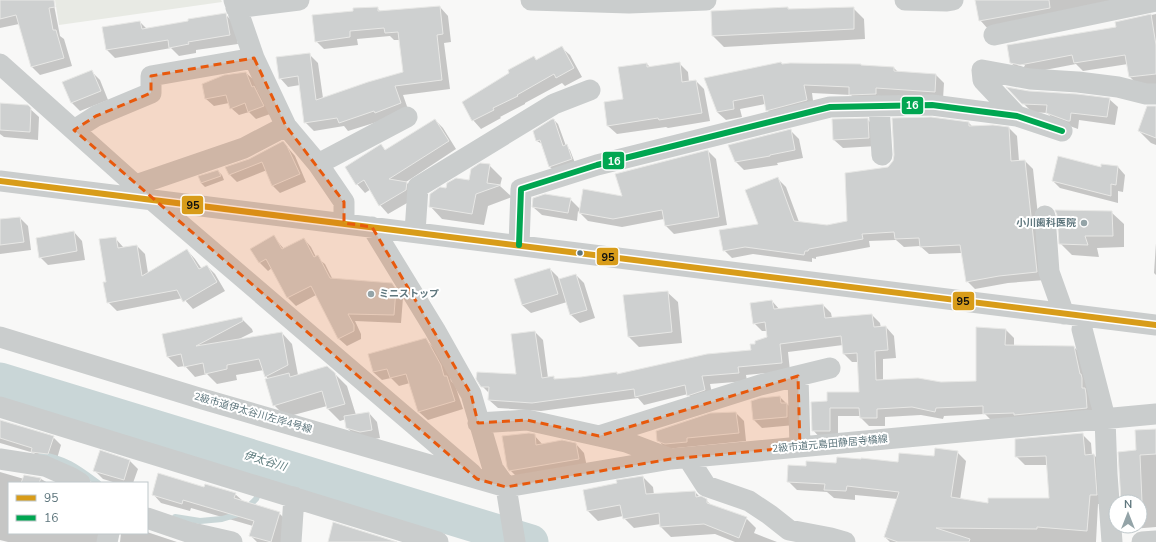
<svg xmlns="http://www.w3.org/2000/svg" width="1156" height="542" viewBox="0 0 1156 542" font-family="'Nunito Sans','Noto Sans JP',sans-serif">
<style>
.green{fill:#e8eae4}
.shadow{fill:#0003;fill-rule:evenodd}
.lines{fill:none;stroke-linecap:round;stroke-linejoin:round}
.stream{stroke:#c9d6d7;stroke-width:6}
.river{stroke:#c9d6d7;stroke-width:35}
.building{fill:#ced0d0;stroke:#e8e8e6}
.minor{stroke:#cacdcd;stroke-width:21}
.bus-1-casing{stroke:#fff;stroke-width:9}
.bus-2-casing{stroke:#fff;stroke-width:9}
.bus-1{stroke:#d89c19;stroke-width:6}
.bus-2{stroke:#00a651;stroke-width:6}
.marked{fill:#e8590c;fill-opacity:0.2;stroke:#e8590c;stroke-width:3;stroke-dasharray:8 5;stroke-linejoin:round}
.poi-dot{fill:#94a4a8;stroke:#fff;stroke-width:1.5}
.bus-dot{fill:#5e767d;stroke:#fff;stroke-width:1.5}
.labels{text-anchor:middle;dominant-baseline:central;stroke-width:4;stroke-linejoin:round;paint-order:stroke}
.poi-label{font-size:10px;font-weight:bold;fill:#5e767d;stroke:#fff;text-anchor:end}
.street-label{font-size:10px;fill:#5e767d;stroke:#fff}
.water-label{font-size:11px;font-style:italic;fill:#5d7b7d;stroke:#fff}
.line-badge{stroke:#fff;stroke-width:1.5}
.badge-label{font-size:11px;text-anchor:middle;font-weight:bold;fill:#fff}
.pale-badge-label{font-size:11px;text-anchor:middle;font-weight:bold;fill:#111}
</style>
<rect width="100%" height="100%" fill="#f8f8f7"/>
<path class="green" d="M 55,0 L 221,0 L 222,2 L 59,25 Z"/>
<path class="shadow" d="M 0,0 L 53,0 L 60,36 L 64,39 L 72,66 L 40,75 L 32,67 L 19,24 L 0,28 Z
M 976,0 L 1149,0 L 988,29 L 980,20 Z
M 440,7 L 448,16 L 451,42 L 444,43 L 450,89 L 403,95 L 409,112 L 348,131 L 344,126 L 314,131 L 305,122 L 300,85 L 288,87 L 280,78 L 309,54 L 318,63 L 323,98 L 404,72 L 400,40 L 394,40 L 390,36 L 357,39 L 358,45 L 324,49 L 316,41 L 354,11 L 377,8 L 381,12 Z
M 788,8 L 790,10 L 853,8 L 864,19 L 865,39 L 724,47 L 713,36 L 712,12 Z
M 225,14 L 234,23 L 238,44 L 196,50 L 196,53 L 179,56 L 171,48 L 115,58 L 107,50 L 140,22 L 147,29 Z
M 1156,14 L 1156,84 L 1138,85 L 1130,77 L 1128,64 L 1083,71 L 1076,64 L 1029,73 L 1020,71 L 1011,63 L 1117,28 L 1116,23 ZM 1017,63 L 1025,65 L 1024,67 L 1017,65 Z
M 561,47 L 570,55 L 582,77 L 565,86 L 562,83 L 525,103 L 525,104 L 500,117 L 501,118 L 481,129 L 473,120 L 534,57 L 537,61 Z
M 679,63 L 688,72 L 689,82 L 696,81 L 704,89 L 710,121 L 668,128 L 666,127 L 617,134 L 608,126 L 605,103 L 624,100 L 647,64 L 650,67 Z
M 781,63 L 783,65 L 894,68 L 898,72 L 936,75 L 944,83 L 943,99 L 858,102 L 851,95 L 812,93 L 814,108 L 775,118 L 767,110 L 765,104 L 740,109 L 742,117 L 726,120 L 717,112 Z
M 92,72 L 100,80 L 108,100 L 80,111 L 72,103 L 64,83 Z
M 246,73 L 254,80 L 258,91 L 261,95 L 270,114 L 256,119 L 249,112 L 239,115 L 231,108 L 229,103 L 214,106 L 206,99 L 203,84 Z
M 1029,92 L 1109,99 L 1118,107 L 1115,125 L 1079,120 L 1078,129 L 1056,121 L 1047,113 L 1032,112 L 1023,103 Z
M 0,104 L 27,106 L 39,117 L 38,140 L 4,137 L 0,134 Z
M 1156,107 L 1156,145 L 1151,143 L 1139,131 Z
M 867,119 L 876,128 L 877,146 L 843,148 L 834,140 Z
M 435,120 L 443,128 L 456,149 L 406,182 L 415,191 L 414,199 L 388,214 L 380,205 L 371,189 L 365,193 L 357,184 L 386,151 Z
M 554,120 L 558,124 L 566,146 L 570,150 L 575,163 L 554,171 L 550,167 L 542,144 L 537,141 Z
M 969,123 L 973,127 L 1009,128 L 1017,136 L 1019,161 L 1025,161 L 1033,169 L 1045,280 L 1008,283 L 975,289 L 967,281 L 962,253 L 929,254 L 920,246 L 904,247 L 896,240 L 869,241 L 870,247 L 816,257 L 816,259 L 812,258 L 812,262 L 753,254 L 732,258 L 724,250 L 759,225 L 778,179 L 786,187 L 799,222 L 827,226 L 848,222 L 888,168 Z
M 790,130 L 799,139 L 803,158 L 777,163 L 778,165 L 744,170 L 736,162 L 730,145 Z
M 283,142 L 295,156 L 306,182 L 280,193 L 273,186 L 267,170 L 237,182 L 230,175 L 250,160 Z
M 708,151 L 716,159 L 727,225 L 674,234 L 666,226 L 664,219 L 622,227 L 588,221 L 578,211 L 577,221 L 542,215 L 533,207 L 570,199 L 580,209 L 624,197 Z
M 489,165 L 502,178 L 500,186 L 512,197 L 488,206 L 484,225 L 442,219 L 430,206 L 447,190 L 470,181 Z
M 1118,167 L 1125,175 L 1123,192 L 1118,191 L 1118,203 L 1060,188 L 1053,181 L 1101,168 Z
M 218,171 L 222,175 L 224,180 L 205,187 L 201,183 Z
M 1111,212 L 1124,224 L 1124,247 L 1097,248 L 1099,257 L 1072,255 L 1060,243 Z
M 20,218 L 28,226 L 31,250 L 0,254 L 0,220 Z
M 74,232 L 82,241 L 85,260 L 48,265 L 40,257 Z
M 273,236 L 284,249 L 304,239 L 311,247 L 316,257 L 325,264 L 333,280 L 391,284 L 400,292 L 403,298 L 401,323 L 355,321 L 361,334 L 361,339 L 347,346 L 339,339 L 316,295 L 296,306 L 288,298 L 272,268 L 268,271 L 260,263 L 252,249 Z
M 115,238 L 124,248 L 137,246 L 145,254 L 148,273 L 187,250 L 195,259 L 202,269 L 207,266 L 215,274 L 225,291 L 193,309 L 183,298 L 117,311 L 108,302 L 107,283 Z
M 1156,243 L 1156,275 L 1154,273 Z
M 550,269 L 558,277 L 559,280 L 576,275 L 584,283 L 595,318 L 580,323 L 571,315 L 567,302 L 531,313 L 522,305 L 515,280 Z
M 667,292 L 678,302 L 682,343 L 639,347 L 629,337 Z
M 772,301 L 780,310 L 823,305 L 831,313 L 832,318 L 872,315 L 880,323 L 881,328 L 886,327 L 894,336 L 896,358 L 883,359 L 883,381 L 941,383 L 977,382 L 1006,330 L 1014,338 L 1014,346 L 1073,346 L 1082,355 L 1095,416 L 993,422 L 985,414 L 944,416 L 943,419 L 921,415 L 885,417 L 885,426 L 869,426 L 861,418 L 861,416 L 838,416 L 838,439 L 821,439 L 813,430 L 828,402 L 860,393 L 859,362 L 852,362 L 844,354 L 843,345 L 788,352 L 790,371 L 746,375 L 747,381 L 710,384 L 713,398 L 696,403 L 688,394 L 644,405 L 638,398 L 541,411 L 498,408 L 489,400 L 490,394 L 482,386 L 517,375 L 535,332 L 543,340 L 548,378 L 553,377 L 556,380 L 616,373 L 618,375 L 752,350 L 756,345 L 769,338 L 767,331 L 762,331 L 754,323 Z
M 241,318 L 252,329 L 253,332 L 237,340 L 282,333 L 292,344 L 298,375 L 335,374 L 347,386 L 356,415 L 369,413 L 377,422 L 380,438 L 369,440 L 356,436 L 347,428 L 346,419 L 340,421 L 328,409 L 327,406 L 286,417 L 274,405 L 268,379 L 266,376 L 264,370 L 236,375 L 237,380 L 217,384 L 207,374 L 195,377 L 185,366 L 178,367 L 168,357 Z
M 426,340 L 434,348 L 449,374 L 451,381 L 455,385 L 463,409 L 428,420 L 419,412 L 410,383 L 399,386 L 391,378 L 382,380 L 373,372 Z
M 780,397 L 795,412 L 795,425 L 762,428 L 754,420 Z
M 736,413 L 744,421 L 746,441 L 666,449 L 658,440 Z
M 0,421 L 53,437 L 61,445 L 56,462 L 40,460 L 34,453 L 0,443 Z
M 1156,430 L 1156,527 L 1132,529 L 1129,526 L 1140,526 L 1140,502 L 1122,502 L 1137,450 Z
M 1082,434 L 1091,443 L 1092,455 L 1094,455 L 1103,464 L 1105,504 L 1098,504 L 1096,542 L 890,542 L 885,537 L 898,499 L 855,495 L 855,500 L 834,498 L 827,492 L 797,490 L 788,481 L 807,467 L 837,464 L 899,463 L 957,452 L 966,461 L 960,500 L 989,504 L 1050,499 L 1048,465 L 1025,465 L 1016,456 Z
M 534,435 L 543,445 L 576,444 L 584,453 L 587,467 L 519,479 L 510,470 Z
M 129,460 L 138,469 L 133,483 L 116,483 L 103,479 L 95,471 Z
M 0,472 L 24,479 L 25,476 L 41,479 L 48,483 L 9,483 L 9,533 L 108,533 L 105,542 L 8,542 L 0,540 Z
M 643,477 L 653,487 L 654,495 L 695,492 L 700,497 L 706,500 L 712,506 L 746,518 L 756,528 L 754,533 L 777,542 L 735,542 L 715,534 L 671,537 L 661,527 L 661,524 L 634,528 L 624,518 L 623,516 L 598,521 L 588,511 L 584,491 L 618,484 Z
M 205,488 L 235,494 L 244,502 L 279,513 L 288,522 L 281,542 L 257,542 L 250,535 L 253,526 L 191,508 L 190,511 L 161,503 L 153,494 Z
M 147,532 L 177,542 L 120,542 L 121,533 Z"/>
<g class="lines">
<path class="stream" d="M 41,455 C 65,458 79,469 98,483
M 175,517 L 200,521 L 222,519 L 242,513 L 256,499 L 273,464"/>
<path class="river" d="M 0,380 L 531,542"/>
</g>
<path class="building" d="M 0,0 L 54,0 L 55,7 L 49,8 L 53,30 L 56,30 L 64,58 L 31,67 L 16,15 L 0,19 Z
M 975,0 L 1049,0 L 1050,8 L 979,21 Z
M 440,6 L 443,34 L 437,35 L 442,80 L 395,86 L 401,103 L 375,113 L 374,111 L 339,123 L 337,118 L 304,123 L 298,76 L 279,79 L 276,57 L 310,53 L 316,100 L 368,82 L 403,72 L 398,32 L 385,33 L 384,28 L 350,31 L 350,37 L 315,42 L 312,15 L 353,11 L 353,8 L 378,7 L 378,11 Z
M 788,7 L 788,9 L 854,7 L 854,29 L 712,36 L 711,11 Z
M 226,13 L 230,35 L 188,42 L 189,44 L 169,48 L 168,40 L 106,50 L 102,27 L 140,21 L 142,29 L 188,21 L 188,19 Z
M 1151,14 L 1156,45 L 1156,74 L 1129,77 L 1125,55 L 1074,63 L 1072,55 L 1020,65 L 1010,63 L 1007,45 L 1116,27 L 1115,22 Z
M 562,46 L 574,68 L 556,78 L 554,74 L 517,95 L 518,96 L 493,108 L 494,110 L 472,121 L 462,102 L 509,73 L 508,70 L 534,56 L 536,60 Z
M 680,62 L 682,82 L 696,80 L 702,113 L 659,120 L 658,118 L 607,126 L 604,102 L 623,99 L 618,67 L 647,63 L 647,67 Z
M 781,62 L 782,64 L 790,63 L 861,64 L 861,65 L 894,67 L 894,71 L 936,74 L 935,92 L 876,88 L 876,94 L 849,95 L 849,87 L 804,85 L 807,100 L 766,111 L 763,95 L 733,101 L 734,109 L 717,112 L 704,78 Z
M 92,70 L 101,91 L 71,103 L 62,82 Z
M 246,72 L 252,87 L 254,86 L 264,106 L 248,112 L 245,103 L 230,109 L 226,95 L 205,99 L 202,84 L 224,75 Z
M 1006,87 L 1029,91 L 1077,94 L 1110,98 L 1107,117 L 1071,113 L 1070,121 L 1068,121 L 1046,113 L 1047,105 L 1022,104 Z
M 0,103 L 28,105 L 31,108 L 30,132 L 0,130 Z
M 1147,106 L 1156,106 L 1156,138 L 1138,131 Z
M 931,117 L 969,122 L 969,126 L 993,125 L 1009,127 L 1011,161 L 1025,160 L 1037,272 L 999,276 L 966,282 L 960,245 L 920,247 L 919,238 L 895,239 L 894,232 L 862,234 L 863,239 L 809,249 L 808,251 L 805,251 L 804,255 L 745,247 L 723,251 L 719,230 L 758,224 L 745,190 L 778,177 L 794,221 L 827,225 L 847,221 L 845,173 L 888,167 L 893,161 L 894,155 L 892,118 Z
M 868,118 L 869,138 L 833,140 L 832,119 Z
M 435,119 L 449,141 L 389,179 L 407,182 L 406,190 L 379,206 L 364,180 L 356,185 L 345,167 L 381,144 L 385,150 Z
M 552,119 L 554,119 L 563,146 L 567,144 L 572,159 L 549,167 L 540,140 L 536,141 L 533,131 Z
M 791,129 L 795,150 L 770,155 L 770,156 L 735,162 L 728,145 Z
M 283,141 L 287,146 L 300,174 L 272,186 L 262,162 L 229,175 L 225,167 L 249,159 Z
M 708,150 L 719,217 L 665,226 L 662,210 L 613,219 L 579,213 L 583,189 L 622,196 L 615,174 Z
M 1058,156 L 1101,167 L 1101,164 L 1118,166 L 1116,185 L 1111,184 L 1111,196 L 1052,181 Z
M 480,163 L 490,164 L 487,183 L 501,185 L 476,194 L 472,214 L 429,207 L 430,194 L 440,187 L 446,188 L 447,183 L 456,178 L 469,180 L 471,169 Z
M 218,170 L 221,176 L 201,183 L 198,176 Z
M 545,194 L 571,198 L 568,213 L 532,207 L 533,198 Z
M 1055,210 L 1112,211 L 1113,236 L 1085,236 L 1088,245 L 1059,244 L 1057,215 Z
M 20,217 L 24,242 L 0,245 L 0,219 Z
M 74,231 L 77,251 L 39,258 L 36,238 Z
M 274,235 L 282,249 L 304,238 L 314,257 L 318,255 L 330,278 L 392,283 L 396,289 L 394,315 L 348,314 L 354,325 L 354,331 L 338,339 L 311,286 L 287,298 L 266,259 L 259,263 L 250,249 Z
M 116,237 L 118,248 L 137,245 L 142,276 L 187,249 L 199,269 L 207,265 L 217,282 L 183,302 L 177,290 L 107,303 L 103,282 L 106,282 L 99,239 Z
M 550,268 L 558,294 L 522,305 L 514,279 Z
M 576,274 L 587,310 L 570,315 L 559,279 Z
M 668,291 L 672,332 L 628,337 L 623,295 Z
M 772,300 L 774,309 L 823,304 L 825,318 L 872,314 L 874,327 L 886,326 L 888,350 L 875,351 L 876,380 L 918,378 L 941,382 L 976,381 L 976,327 L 1006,329 L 1005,345 L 1074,346 L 1080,374 L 1081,374 L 1082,378 L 1082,388 L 1085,388 L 1086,394 L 1087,408 L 1014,415 L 1014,413 L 983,414 L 983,406 L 936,408 L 935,412 L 912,407 L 877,409 L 877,418 L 860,418 L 859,408 L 830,408 L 830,431 L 812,431 L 811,402 L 827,401 L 827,392 L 859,392 L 857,353 L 843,354 L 841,336 L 780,344 L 782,363 L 738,367 L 739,373 L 702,376 L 705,390 L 687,396 L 685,385 L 635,397 L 634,389 L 532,403 L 488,400 L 489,387 L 481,387 L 476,379 L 477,372 L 516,374 L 511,334 L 535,331 L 542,378 L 554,376 L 554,379 L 581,377 L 617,372 L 617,374 L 707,354 L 751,350 L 750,344 L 755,344 L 755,341 L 767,337 L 765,322 L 753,324 L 750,303 Z
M 242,317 L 243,321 L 196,346 L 282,332 L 288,365 L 265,377 L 259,359 L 227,365 L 227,369 L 205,374 L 203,363 L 184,367 L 181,354 L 167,357 L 162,334 Z
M 426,338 L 441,365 L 444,376 L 447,376 L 455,401 L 418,412 L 406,374 L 390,378 L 387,369 L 373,372 L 368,354 Z
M 327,366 L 335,373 L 345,404 L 327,409 L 322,391 L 273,406 L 265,379 L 289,373 L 290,377 Z
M 780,396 L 781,403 L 787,403 L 787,417 L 753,420 L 751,401 L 760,398 Z
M 369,412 L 372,430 L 360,432 L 346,428 L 344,416 Z
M 736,412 L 739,433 L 687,438 L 687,442 L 665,444 L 657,441 L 656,431 L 710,413 Z
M 0,420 L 54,436 L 48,454 L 31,452 L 32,448 L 0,438 Z
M 1156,429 L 1156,454 L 1140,455 L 1142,502 L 1121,502 L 1118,452 L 1136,450 L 1135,430 Z
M 529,433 L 535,434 L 536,445 L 562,440 L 576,443 L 579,459 L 509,471 L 507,467 L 502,436 Z
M 1083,433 L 1085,455 L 1094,454 L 1097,495 L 1090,495 L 1087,531 L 1037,527 L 1037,529 L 936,528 L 970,539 L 969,542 L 898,542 L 884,537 L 899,492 L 847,486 L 846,491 L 824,490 L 825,484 L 787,482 L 788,465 L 806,466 L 806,461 L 836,463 L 837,457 L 861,459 L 861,458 L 898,462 L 899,453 L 934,456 L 935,448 L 958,451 L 951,497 L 988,503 L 988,498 L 1049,498 L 1046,456 L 1015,457 L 1015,439 Z
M 100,450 L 130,460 L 124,480 L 93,471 Z
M 158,473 L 204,487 L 205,484 L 236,493 L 234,498 L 280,512 L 271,542 L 249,536 L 254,521 L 183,500 L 182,504 L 152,495 Z
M 24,475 L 41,478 L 39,483 L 21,483 Z
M 643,476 L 646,494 L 695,491 L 696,497 L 701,496 L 707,499 L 707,503 L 747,517 L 739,538 L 704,524 L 660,527 L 659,513 L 623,519 L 620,505 L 587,511 L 583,490 L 617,483 L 616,480 Z
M 333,522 L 397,542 L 328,542 Z"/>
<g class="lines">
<path class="minor" d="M 234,0 L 254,58 L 286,126 L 318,164 L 344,202 L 344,223
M 531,0 L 629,3 L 706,0
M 905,0 L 947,1 L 953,0
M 236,8 L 299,0
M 994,35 L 1156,1
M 0,64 L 152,200 L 472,474
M 879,106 L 882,155
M 1017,116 L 983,80 L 982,70 L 1030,79 L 1078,82 L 1118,87 L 1146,94 L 1156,94
M 74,130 L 96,116 L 151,93 L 151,76 L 254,58
M 318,164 L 407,117
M 0,181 L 1156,325
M 136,185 L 244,148 L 286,126
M 1045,216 L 1049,272 L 1064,314
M 372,227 L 435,330 L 471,394 L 493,469 L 506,487 L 515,542
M 415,232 L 418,187 L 554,104 L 590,90
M 519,245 L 521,189 L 597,165 L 830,107 L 932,105 L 1017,116 L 1062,131
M 1082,329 L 1105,418 L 1107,474 L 1112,542
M 0,337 L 199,398 L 506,487 L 671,459 L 1156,414
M 798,376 L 800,447
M 0,407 L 438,542
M 478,423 L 527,420 L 626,442 L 671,459
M 599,436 L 760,385 L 830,368
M 688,458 L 706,486 L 749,501 L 770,515 L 789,530 L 831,538 L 845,542
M 0,459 L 45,466 L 70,477 L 80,483
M 147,518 L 188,532 L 232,542
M 107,542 L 109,533
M 291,542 L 294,497
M 1142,542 L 1156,541"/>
<defs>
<path id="bus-1" d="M 0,181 L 1156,325"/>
<path id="bus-2" d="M 519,245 L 521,189 L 597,165 L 830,107 L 932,105 L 1017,116 L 1062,131"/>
</defs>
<use href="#bus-1" class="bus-1-casing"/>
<use href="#bus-2" class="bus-2-casing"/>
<use href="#bus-1" class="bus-1"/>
<use href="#bus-2" class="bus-2"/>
</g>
<path class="marked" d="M 254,58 L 286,126 L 344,202 L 344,223 L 372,227 L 471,394 L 478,423 L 527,420 L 599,436 L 798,376 L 800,447 L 671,459 L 506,487 L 477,479 L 74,130 L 96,116 L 151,93 L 151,76 Z"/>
<g class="poi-dot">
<circle cx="1084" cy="223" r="4"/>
<circle cx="371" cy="294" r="4"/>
</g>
<circle class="bus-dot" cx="580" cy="253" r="3.5"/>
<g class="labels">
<g class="poi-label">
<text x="1076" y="223">小川歯科医院</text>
<text x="379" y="294" text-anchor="start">ミニストップ</text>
</g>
<g class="street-label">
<text transform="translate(253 413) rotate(16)">2級市道伊太谷川左岸4号線</text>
<text transform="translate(830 444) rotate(-5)">2級市道元島田静居寺橋線</text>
</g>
<g class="water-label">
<text transform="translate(265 461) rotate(17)">伊太谷川</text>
</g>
</g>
<g class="line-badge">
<rect x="901" y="96" width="23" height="19" rx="4" fill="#00a651"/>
<rect x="602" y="151" width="23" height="19" rx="4" fill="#00a651"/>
<rect x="181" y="195" width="23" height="20" rx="4" fill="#d89c19"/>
<rect x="596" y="247" width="23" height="19" rx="4" fill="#d89c19"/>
<rect x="952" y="291" width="23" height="20" rx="4" fill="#d89c19"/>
</g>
<g class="badge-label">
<text x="912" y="109">16</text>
<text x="614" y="165">16</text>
</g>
<g class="pale-badge-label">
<text x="193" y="209">95</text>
<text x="608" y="261">95</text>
<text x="963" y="305">95</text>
</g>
<rect x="8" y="482" width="140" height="52" fill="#ffffff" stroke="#bfc8cb"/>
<rect x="16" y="495" width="20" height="6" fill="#d89c19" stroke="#bfc8cb"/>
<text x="44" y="502" font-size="12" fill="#5e767d">95</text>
<rect x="16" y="515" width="20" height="6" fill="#00a651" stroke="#bfc8cb"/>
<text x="44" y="522" font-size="12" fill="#5e767d">16</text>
<g transform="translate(1128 514)"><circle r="19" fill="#ffffff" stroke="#bfc8cb"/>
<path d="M0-3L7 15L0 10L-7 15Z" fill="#94a4a8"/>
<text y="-6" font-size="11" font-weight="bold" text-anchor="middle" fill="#5e767d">N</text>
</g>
</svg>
